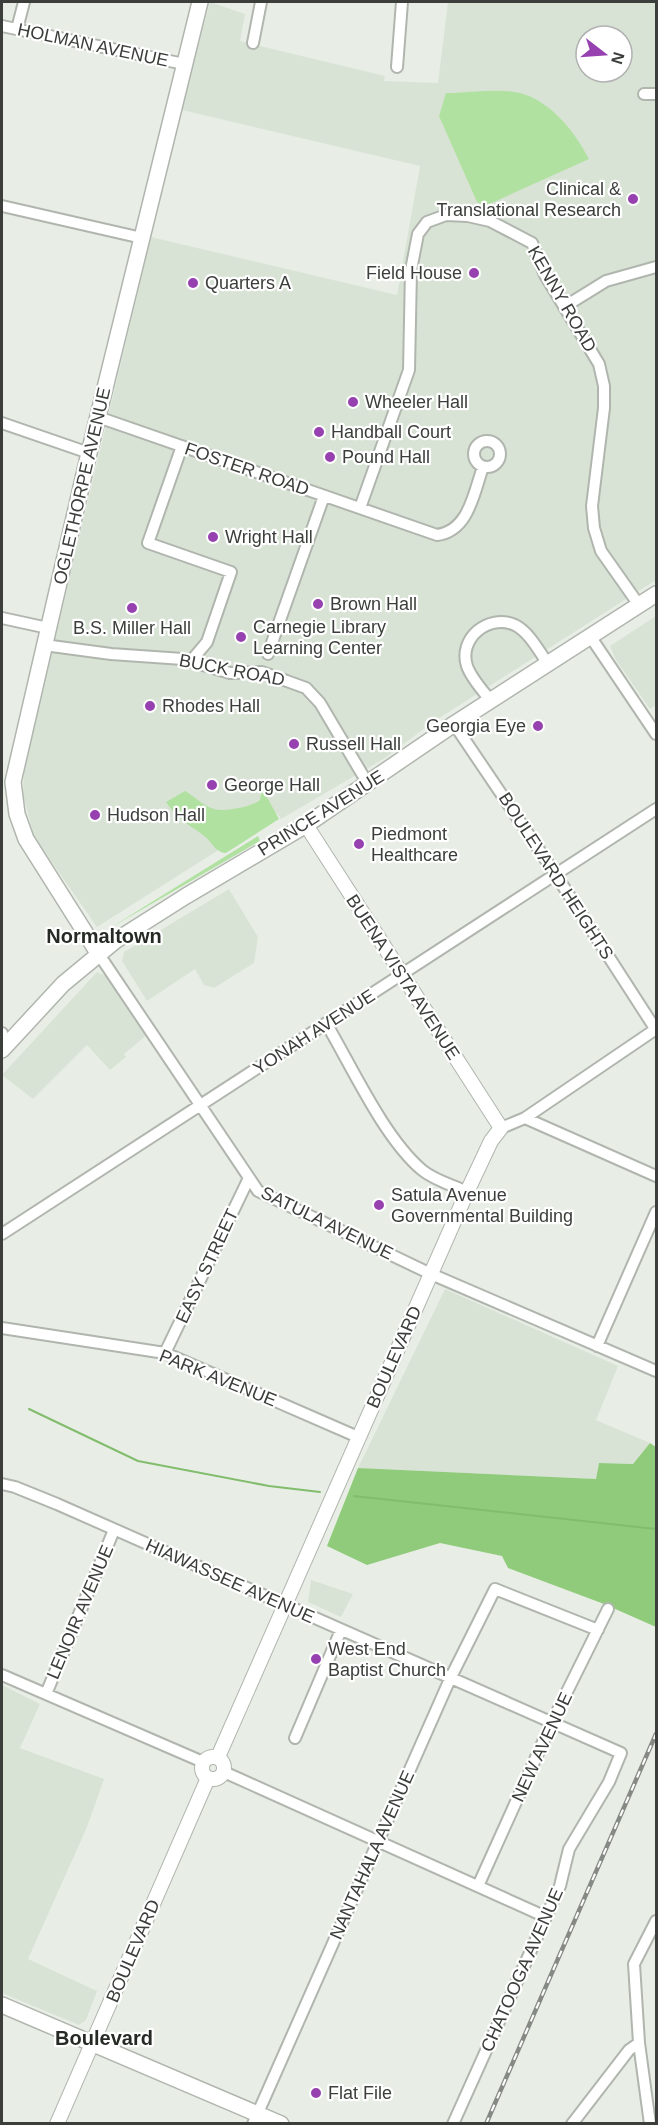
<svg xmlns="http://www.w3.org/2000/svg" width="658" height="2125" viewBox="0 0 658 2125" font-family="Helvetica,sans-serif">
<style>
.built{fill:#d8e3d5;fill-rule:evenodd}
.green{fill:#b1e1a1}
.forest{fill:#90cb7b}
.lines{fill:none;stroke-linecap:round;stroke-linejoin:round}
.stream{stroke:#82bc6d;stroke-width:2}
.minor-casing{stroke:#b0b6ae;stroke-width:14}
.tertiary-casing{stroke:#b0b6ae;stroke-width:16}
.secondary-casing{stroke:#b0b6ae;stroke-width:18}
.minor{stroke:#fff;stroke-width:10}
.tertiary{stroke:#fff;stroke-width:14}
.secondary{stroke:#fff;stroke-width:15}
.rail-casing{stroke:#868a85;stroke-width:4.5}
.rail{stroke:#fff;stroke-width:2;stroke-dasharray:7;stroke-linecap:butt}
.poi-dot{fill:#9641af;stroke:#fff;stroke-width:2}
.labels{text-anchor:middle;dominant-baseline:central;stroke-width:4.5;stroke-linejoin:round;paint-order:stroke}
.street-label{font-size:18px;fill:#3b3e3b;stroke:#fff}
.poi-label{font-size:18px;fill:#3b3e3b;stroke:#fff;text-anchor:start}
.neighbourhood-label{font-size:20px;font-weight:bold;fill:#262a25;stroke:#fff}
</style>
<rect width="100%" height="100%" fill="#e8eee6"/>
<path class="built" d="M 210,2 L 245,14 L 240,41 L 385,76 L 384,81 L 438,83 L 448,2 L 656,2 L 656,580 L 433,722 L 385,758 L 281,819 L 277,813 L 97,927 L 34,837 L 23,795 L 24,769 L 151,237 L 397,295 L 420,166 L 182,110 ZM 586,36 L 622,36 L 622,72 L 586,72 Z
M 656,616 L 656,705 L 650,709 L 616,660 L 610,646 Z
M 229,889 L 258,937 L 254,963 L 214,988 L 204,985 L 195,969 L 147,1001 L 122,961 L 124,952 Z
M 97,972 L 114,980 L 148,1034 L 124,1054 L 126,1057 L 110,1070 L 87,1045 L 33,1099 L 2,1075 Z
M 445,1289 L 618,1366 L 596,1420 L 650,1443 L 633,1464 L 599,1463 L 596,1479 L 358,1468 Z
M 311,1580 L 353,1594 L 341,1617 L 308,1602 Z
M 2,1685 L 40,1704 L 20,1748 L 104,1779 L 87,1827 L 28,1959 L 97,1991 L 86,2020 L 79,2025 L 2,1993 Z"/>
<path class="green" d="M 446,93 C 467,93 501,88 520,93 C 551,101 575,132 589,159 L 485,206 L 477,202 L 439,116 Z
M 262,788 L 279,819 L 226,853 C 214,852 212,841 203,835 C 188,824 177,819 166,802 L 185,791 C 194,796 203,806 214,809 C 225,812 252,807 260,800 Z
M 258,836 L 260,841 L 110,928 Z"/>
<path class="forest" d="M 650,1443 L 656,1447 L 656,1627 L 604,1604 L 508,1568 L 502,1556 L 440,1543 L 367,1565 L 327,1546 L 358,1468 L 596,1479 L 599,1463 L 633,1464 Z"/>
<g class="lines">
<path class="stream" d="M 29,1409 L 138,1461 L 269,1486 L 320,1492
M 354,1496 L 656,1529"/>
<defs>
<path id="minor" d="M 2,26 L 184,64
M 17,29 L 24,2
M 253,43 L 261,2
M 397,67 L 402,2
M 644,94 L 656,94
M 2,206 L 142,238
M 564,307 L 606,281 L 656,267
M 98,417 L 437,535 C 469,531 474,492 483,467
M 2,423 L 89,453
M474 454a13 13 0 1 1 26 0a13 13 0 1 1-26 0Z
M 182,446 L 148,543 L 231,572 L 207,642 L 191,661
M 360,508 L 409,370 L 411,270 L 418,234 L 427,222 L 446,215 L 468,216 L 490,221 L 532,243 L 545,275 L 599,364 L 604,386 L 604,408 L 592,506 L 594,528 L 601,551 L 639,605
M 2,618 L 48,628
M 590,636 L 656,734
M 44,645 L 111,654 L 183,659 L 230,673 L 262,672 L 306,688 L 320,703 L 368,784
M 268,654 L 324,496
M 491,701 C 483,691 471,678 467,666 C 458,639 488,613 515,625 C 529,632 539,651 548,664
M 454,724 L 556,875 L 656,1030
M 98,953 L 258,1191 L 431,1274 L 656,1371
M 326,1023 C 352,1067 384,1138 422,1170 C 434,1180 452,1185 467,1192
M 2,1033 L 7,1044
M 525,1118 L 656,1176
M 501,1128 L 525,1118 L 656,1029
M 2,1234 L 656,809
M 2,1328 L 165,1353 L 358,1437
M 597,1346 L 656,1212
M 165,1353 L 248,1180
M 2,1484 L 15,1487 L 57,1504 L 621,1753 L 609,1782 L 569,1849 L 560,1886 L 453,2124
M 2,1675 L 203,1762
M 46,1694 L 114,1530
M 295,1738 L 341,1630
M 224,1772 L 546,1917
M 478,1886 L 552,1722 L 608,1609
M 253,2124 L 450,1679 L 495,1589 L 598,1630
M 572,2124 L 629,2050 L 639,2043
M 650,2124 L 639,2043 L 634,1964 L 656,1921"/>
<path id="tertiary" d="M202 1768a11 11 0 1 1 22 0a11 11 0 1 1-22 0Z
M 218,1757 L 467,1192 L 491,1141 L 501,1128 L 306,825
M 57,2124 L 208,1778"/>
<path id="secondary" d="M 98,953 L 26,839 L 17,814 L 13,782 L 89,453 L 200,2
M 2,1050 L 63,984 L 115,941 L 186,896 L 306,825 L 454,724 L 656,594
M 2,2005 L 281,2124"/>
</defs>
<use href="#minor" class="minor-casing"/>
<use href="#tertiary" class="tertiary-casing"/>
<use href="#secondary" class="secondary-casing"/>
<use href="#minor" class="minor"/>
<use href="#tertiary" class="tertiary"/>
<use href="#secondary" class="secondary"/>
<defs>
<path id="rail" d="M 486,2124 L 656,1734"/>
</defs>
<use href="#rail" class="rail-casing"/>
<use href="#rail" class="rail"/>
</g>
<g class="poi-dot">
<circle cx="633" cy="199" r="6"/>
<circle cx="474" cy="273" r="6"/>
<circle cx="193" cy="283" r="6"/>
<circle cx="353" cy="402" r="6"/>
<circle cx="319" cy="432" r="6"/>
<circle cx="330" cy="457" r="6"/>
<circle cx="213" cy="537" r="6"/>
<circle cx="318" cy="604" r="6"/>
<circle cx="132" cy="608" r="6"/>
<circle cx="241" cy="637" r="6"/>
<circle cx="150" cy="706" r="6"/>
<circle cx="538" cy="726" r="6"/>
<circle cx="294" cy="744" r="6"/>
<circle cx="212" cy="785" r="6"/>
<circle cx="95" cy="815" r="6"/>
<circle cx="359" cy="844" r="6"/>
<circle cx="379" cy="1205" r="6"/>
<circle cx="316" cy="1659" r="6"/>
<circle cx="316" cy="2093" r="6"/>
</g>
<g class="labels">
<g class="street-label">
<text transform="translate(93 45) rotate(12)">HOLMAN AVENUE</text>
<text transform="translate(562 299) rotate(60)">KENNY ROAD</text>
<text transform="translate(247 469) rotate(19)">FOSTER ROAD</text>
<text transform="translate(82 486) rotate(-77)">OGLETHORPE AVENUE</text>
<text transform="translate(232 670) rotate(11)">BUCK ROAD</text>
<text transform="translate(321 813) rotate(-32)">PRINCE AVENUE</text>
<text transform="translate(556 876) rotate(57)">BOULEVARD HEIGHTS</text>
<text transform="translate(403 977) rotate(57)">BUENA VISTA AVENUE</text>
<text transform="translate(314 1032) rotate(-33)">YONAH AVENUE</text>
<text transform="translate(327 1223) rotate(26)">SATULA AVENUE</text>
<text transform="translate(207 1266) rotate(-65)">EASY STREET</text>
<text transform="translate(394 1357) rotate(-66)">BOULEVARD</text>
<text transform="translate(218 1378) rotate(22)">PARK AVENUE</text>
<text transform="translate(230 1581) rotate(24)">HIAWASSEE AVENUE</text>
<text transform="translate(80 1612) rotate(-67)">LENOIR AVENUE</text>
<text transform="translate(542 1747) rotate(-65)">NEW AVENUE</text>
<text transform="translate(372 1855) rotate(-66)">NANTAHALA AVENUE</text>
<text transform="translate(133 1951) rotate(-67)">BOULEVARD</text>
<text transform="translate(522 1970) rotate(-66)">CHATOOGA AVENUE</text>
</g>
<g class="poi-label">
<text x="621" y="189" text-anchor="end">Clinical &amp;<tspan x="621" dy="21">Translational Research</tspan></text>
<text x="462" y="273" text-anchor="end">Field House</text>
<text x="205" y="283">Quarters A</text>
<text x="365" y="402">Wheeler Hall</text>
<text x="331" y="432">Handball Court</text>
<text x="342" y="457">Pound Hall</text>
<text x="225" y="537">Wright Hall</text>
<text x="330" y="604">Brown Hall</text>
<text x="253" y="627">Carnegie Library<tspan x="253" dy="21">Learning Center</tspan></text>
<text x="132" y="628" text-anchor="middle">B.S. Miller Hall</text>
<text x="162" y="706">Rhodes Hall</text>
<text x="526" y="726" text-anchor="end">Georgia Eye</text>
<text x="306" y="744">Russell Hall</text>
<text x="224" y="785">George Hall</text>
<text x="107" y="815">Hudson Hall</text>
<text x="371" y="834">Piedmont<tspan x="371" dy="21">Healthcare</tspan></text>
<text x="391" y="1195">Satula Avenue<tspan x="391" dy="21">Governmental Building</tspan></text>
<text x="328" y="1649">West End<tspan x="328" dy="21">Baptist Church</tspan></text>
<text x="328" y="2093">Flat File</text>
</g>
<g class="neighbourhood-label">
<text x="104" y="936">Normaltown</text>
<text x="104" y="2038">Boulevard</text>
</g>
</g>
<rect width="658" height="2125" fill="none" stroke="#3b3e3b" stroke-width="6"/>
<g transform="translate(604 54) rotate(107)"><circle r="28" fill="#ffffff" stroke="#b1b2b1" stroke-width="1.5"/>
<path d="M0-4.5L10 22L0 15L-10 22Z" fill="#9641af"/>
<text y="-9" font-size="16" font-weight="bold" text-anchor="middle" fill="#3b3e3b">N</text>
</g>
</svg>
